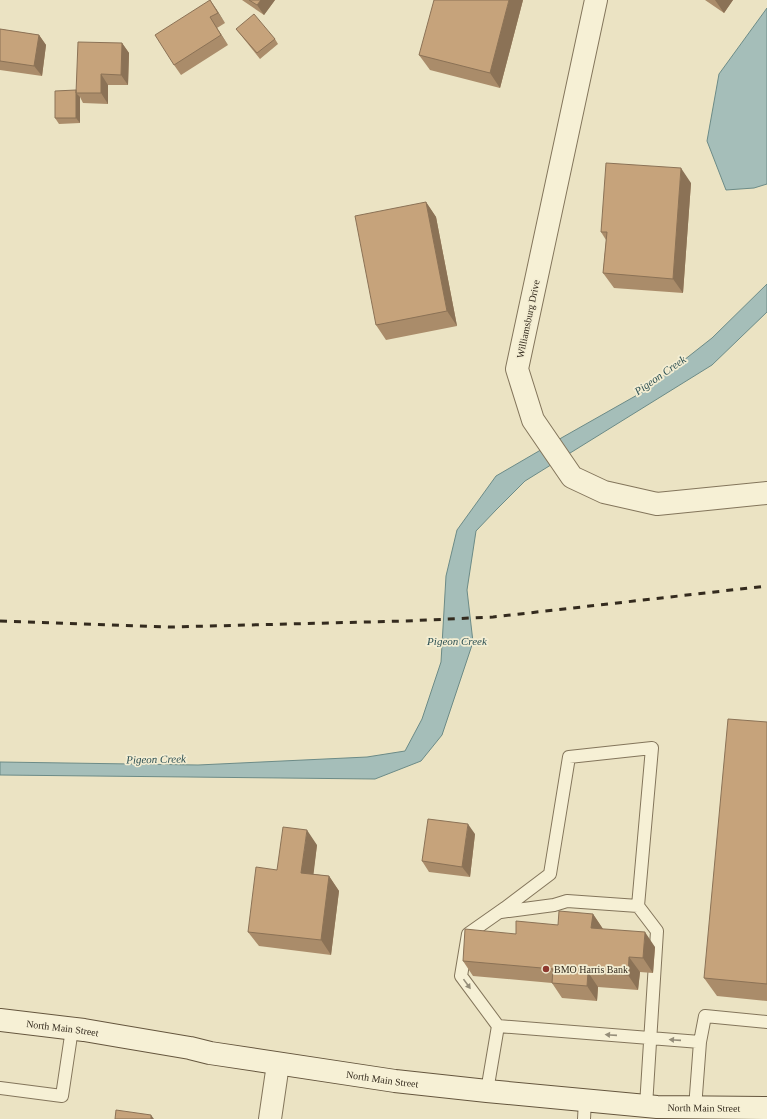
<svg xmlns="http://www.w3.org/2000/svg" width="767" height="1119" viewBox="0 0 767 1119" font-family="'Times New Roman',serif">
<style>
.water{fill:#a5beb9;stroke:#6c8b87}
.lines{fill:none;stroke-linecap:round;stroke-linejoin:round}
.lane-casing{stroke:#83755b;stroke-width:14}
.street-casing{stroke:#83755b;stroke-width:24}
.secondary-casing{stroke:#65563e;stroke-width:24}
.lane{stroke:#f6f0d5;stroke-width:12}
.street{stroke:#f6f0d5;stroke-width:22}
.secondary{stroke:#f6f0d5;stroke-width:22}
.rail{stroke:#342b1e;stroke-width:3;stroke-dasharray:7 7;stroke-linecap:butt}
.wall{fill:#aa8c6a}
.shaded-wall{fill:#8b7256}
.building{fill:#c6a37b;stroke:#8b7256}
.oneway{fill:#958e7a}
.poi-dot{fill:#8e392f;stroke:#f3edd2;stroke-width:1.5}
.labels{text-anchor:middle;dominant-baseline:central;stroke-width:3.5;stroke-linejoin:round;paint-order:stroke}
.street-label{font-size:10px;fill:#342b1e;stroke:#f3edd2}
.poi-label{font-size:10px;fill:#342b1e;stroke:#f3edd2;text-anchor:start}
.water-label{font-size:11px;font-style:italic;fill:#2e5153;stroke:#f3edd2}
</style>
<rect width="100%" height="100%" fill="#ebe3c3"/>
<path class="water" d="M 767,8 L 767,184 L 754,188 L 726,190 L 707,141 L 719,74 Z
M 767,284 L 767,312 L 712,365 L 525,481 L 496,510 L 476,531 L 467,590 L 473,642 L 442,735 L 421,761 L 375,779 L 0,775 L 0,762 L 198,765 L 367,757 L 405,751 L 422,719 L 441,662 L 446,576 L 457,530 L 496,476 L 563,437 L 646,390 L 712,338 Z"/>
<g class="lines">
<defs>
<path id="lane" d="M 501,912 L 554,905 L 567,901 L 638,906
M 498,1026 L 700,1042
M 0,1088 L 62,1096 L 72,1029
M 487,1091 L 498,1026 L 461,976 L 468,934 L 505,908 L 550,874 L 569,757 L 652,748 L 638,906 L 657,931 L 646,1106
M 695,1108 L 700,1042 L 705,1016 L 767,1022
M 584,1119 L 585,1100"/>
<path id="street" d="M 596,0 L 517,369 L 533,420 L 572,477 L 604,492 L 657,504 L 767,493
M 270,1119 L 278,1064"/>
<g id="secondary">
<path id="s1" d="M 0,1020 L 84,1030 L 119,1036 L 190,1048 L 210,1053 L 395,1081 L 487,1091 L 657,1107 L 767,1108"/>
</g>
</defs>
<use href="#lane" class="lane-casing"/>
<use href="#street" class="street-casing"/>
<use href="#secondary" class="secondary-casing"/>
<use href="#lane" class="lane"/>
<use href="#street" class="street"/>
<use href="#secondary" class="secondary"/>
<path class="rail" d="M 0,621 L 170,627 L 406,621 L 493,617 L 767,586"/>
</g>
<path class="wall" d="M 210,0 L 225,23 L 217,28 L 228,45 L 181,75 L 174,65 Z
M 242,0 L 275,0 L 264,15 Z
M 523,0 L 500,88 L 430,70 L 419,55 Z
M 705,0 L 733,0 L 724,13 Z
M 0,29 L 39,35 L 46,45 L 42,76 L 0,70 Z
M 236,29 L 275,39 L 278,44 L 260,59 Z
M 122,43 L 129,53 L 128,85 L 108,85 L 108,104 L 83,103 L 80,97 L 80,123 L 59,124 L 55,118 L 76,90 Z
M 691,183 L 683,293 L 614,288 L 603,273 L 606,240 L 601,232 Z
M 426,202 L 436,217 L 457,326 L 386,340 L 376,325 Z
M 767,722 L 767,1001 L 717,996 L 704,978 Z
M 475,834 L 470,877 L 429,872 L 422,861 Z
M 317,845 L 313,874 L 329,876 L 339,891 L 331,955 L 259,946 L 248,932 L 277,870 Z
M 593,914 L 603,929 L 655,947 L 653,973 L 640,972 L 638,990 L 598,987 L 597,1001 L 562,998 L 552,983 L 473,976 L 463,961 L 558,925 Z"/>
<path class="shaded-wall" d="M 210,0 L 217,10 L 225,23 L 218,13 Z
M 261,0 L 275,0 L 264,15 L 257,5 Z
M 509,0 L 523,0 L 500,88 L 490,73 Z
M 715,0 L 733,0 L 724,13 Z
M 210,17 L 217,28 L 228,45 L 221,35 Z
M 39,35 L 46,45 L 42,76 L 34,66 Z
M 122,43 L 129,53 L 128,85 L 121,75 Z
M 101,74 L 108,85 L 108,104 L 101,93 Z
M 76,90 L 76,93 L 80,97 L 80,123 L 76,118 Z
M 681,168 L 691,183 L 683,293 L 673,279 Z
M 426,202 L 436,217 L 457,326 L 447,311 Z
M 468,824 L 475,834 L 470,877 L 462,867 Z
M 307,830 L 317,845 L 312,887 L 301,873 Z
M 329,876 L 339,891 L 331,955 L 321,940 Z
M 593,914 L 603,929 L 591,928 Z
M 645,932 L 655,947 L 653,973 L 643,958 Z
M 629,957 L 640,972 L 638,990 L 628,975 Z
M 588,972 L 598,987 L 597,1001 L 587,986 Z
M 151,1115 L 154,1119 L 151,1119 Z"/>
<path class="building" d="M 210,0 L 218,13 L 210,17 L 221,35 L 174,65 L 155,35 Z
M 249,0 L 261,0 L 257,5 Z
M 434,0 L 509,0 L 490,73 L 419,55 Z
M 254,14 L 275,39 L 257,53 L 236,29 Z
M 0,29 L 39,35 L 34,66 L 0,61 Z
M 78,42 L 122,43 L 121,75 L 101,74 L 101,93 L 76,93 Z
M 76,90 L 76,118 L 55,118 L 55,91 Z
M 606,163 L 681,168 L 673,279 L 603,273 L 607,232 L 601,232 Z
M 426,202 L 447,311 L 376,325 L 355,216 Z
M 728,719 L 767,722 L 767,984 L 704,978 Z
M 428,819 L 468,824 L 462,867 L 422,861 Z
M 283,827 L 307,830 L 301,873 L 329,876 L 321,940 L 248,932 L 256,867 L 277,870 Z
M 559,911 L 593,914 L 591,928 L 645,932 L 643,958 L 629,957 L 628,975 L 588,972 L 587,986 L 552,983 L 553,969 L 463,961 L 465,929 L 516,934 L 516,921 L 558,925 Z
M 116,1110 L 151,1115 L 151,1119 L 115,1119 Z"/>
<defs><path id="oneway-solid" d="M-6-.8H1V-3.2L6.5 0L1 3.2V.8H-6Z"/></defs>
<g class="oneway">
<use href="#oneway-solid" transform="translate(467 984) rotate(54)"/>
<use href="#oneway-solid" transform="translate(611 1035) rotate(-176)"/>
<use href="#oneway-solid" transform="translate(675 1040) rotate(-176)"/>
</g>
<circle class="poi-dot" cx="546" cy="969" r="4"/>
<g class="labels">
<g class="street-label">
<text transform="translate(528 319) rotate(-78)">Williamsburg Drive</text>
<text stroke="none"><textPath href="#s1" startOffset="63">North Main Street</textPath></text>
<text stroke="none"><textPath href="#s1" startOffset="387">North Main Street</textPath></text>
<text stroke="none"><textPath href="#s1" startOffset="710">North Main Street</textPath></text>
</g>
<g class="poi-label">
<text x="554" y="969">BMO Harris Bank</text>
</g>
<g class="water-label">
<text transform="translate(660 375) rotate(-35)">Pigeon Creek</text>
<text x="457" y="641">Pigeon Creek</text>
<text transform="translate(156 759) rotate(-1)">Pigeon Creek</text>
</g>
</g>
</svg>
